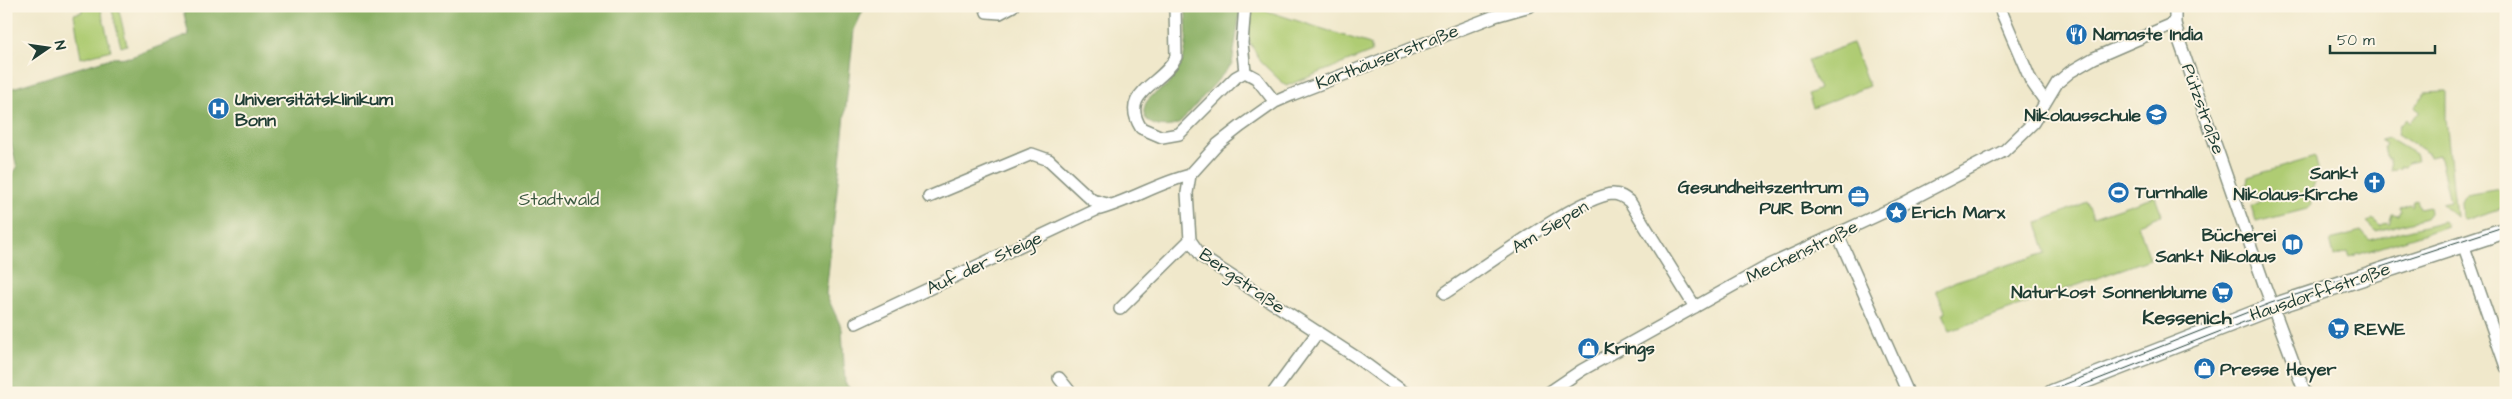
<svg xmlns="http://www.w3.org/2000/svg" width="2512" height="399" viewBox="0 0 2512 399" font-family="'Architects Daughter',sans-serif">
<style>
.green{fill:#afcc73;stroke:#678454}
.forest{fill:#8bb065;stroke:#55764c}
.lines{fill:none;stroke-linecap:round;stroke-linejoin:round}
.street-casing{stroke:#889280;stroke-width:14}
.secondary-casing{stroke:#889280;stroke-width:19}
.street{stroke:#fff;stroke-width:11}
.secondary{stroke:#fff;stroke-width:16}
.tram{stroke:#1f3d34;stroke-width:1}
.labels{text-anchor:middle;dominant-baseline:central;stroke-width:4;stroke-linejoin:round;paint-order:stroke}
.poi-label{font-size:18px;font-weight:bold;fill:#1f3d34;stroke:#fcf5e5;text-anchor:start}
.street-label{font-size:18px;fill:#1f3d34;stroke:#fcf5e5}
.park-label{font-size:18px;fill:#3c5a41;stroke:#fcf5e5}
.quarter-label{font-size:20px;font-weight:bold;fill:#1f3d34;stroke:#fcf5e5}
</style>
<rect width="100%" height="100%" fill="#fcf5e5"/>
<filter id="ink" filterUnits="userSpaceOnUse"><feTurbulence type="fractalNoise" baseFrequency=".02" numOctaves="2"/><feDisplacementMap in="SourceGraphic" scale="10" xChannelSelector="R" yChannelSelector="G"/><feConvolveMatrix kernelMatrix="1 2 1 2 8 2 1 2 1" color-interpolation-filters="sRGB"/></filter>
<filter id="wash" filterUnits="userSpaceOnUse"><feTurbulence type="fractalNoise" baseFrequency=".0096" numOctaves="4" result="noise"/><feDisplacementMap in="SourceGraphic" scale="20" xChannelSelector="R" yChannelSelector="G"/><feGaussianBlur stdDeviation="1.12" result="paint"/><feColorMatrix in="noise" values="0 0 0 0 0 0 0 0 0 0 0 0 0 0 0 0 0 1.4 0 .05"/><feComposite in="paint" operator="in"/></filter>
<g filter="url(#wash)">
<rect width="100%" height="100%" fill="#f0e8cb"/>
<path class="green" d="M 81,6 L 100,6 L 111,50 L 81,58 L 74,14 L 82,12 Z
M 111,6 L 118,6 L 127,45 L 121,47 Z
M 1251,6 L 1370,44 L 1372,52 L 1286,86 L 1261,62 L 1248,39 Z
M 1852,43 L 1869,86 L 1813,108 L 1808,94 L 1819,89 L 1807,61 Z
M 2446,91 L 2446,118 L 2456,217 L 2441,203 L 2450,201 L 2439,155 L 2430,157 L 2429,154 L 2397,134 L 2399,125 L 2406,118 L 2409,122 L 2420,112 L 2415,106 L 2425,92 Z
M 2388,138 L 2415,154 L 2417,161 L 2408,163 L 2405,167 L 2399,166 L 2400,168 L 2390,170 L 2389,158 L 2387,159 L 2384,147 L 2386,144 L 2380,140 Z
M 2315,157 L 2319,172 L 2309,197 L 2311,205 L 2307,209 L 2256,222 L 2251,206 L 2260,202 L 2257,192 L 2245,190 L 2243,186 L 2247,184 L 2248,177 Z
M 2506,188 L 2506,207 L 2465,220 L 2462,218 L 2461,202 L 2465,195 Z
M 2155,196 L 2162,215 L 2138,224 L 2150,259 L 1950,331 L 1942,314 L 1946,313 L 1936,291 L 1956,281 L 2046,253 L 2037,223 L 2087,202 L 2093,217 Z
M 2417,200 L 2420,208 L 2429,206 L 2430,213 L 2426,218 L 2376,231 L 2367,222 L 2373,219 L 2380,226 L 2387,222 L 2389,224 L 2392,214 L 2399,215 L 2401,211 L 2399,208 L 2410,204 L 2412,206 L 2414,201 Z
M 2444,221 L 2448,226 L 2350,257 L 2348,252 L 2334,256 L 2330,240 L 2361,232 L 2370,240 Z"/>
<path class="forest" d="M 182,6 L 865,6 L 854,30 L 826,294 L 842,329 L 845,383 L 854,393 L 6,393 L 6,181 L 17,168 L 6,120 L 6,90 L 111,58 L 131,57 L 189,35 Z
M 1185,6 L 1241,6 L 1232,64 L 1180,123 C 1163,132 1136,124 1146,103 C 1150,95 1163,89 1169,83 C 1189,62 1188,33 1185,6 Z"/>
</g>
<g filter="url(#ink)">
<g class="lines">
<defs>
<path id="street" d="M 985,6 L 987,12 L 1000,13 L 1013,6
M 1175,6 L 1176,57 C 1163,85 1118,92 1141,128 L 1162,137 L 1179,134 L 1236,77 L 1245,72
M 1245,6 L 1242,43 L 1245,72 L 1256,78 L 1275,102
M 1999,6 L 2031,81 L 2045,101
M 2175,6 L 2175,23 L 2180,43 L 2263,281 L 2305,393
M 929,197 L 1032,154 L 1049,160 L 1092,200 L 1111,205
M 1838,235 L 1908,393
M 2463,244 L 2506,367
M 1445,293 C 1477,272 1581,195 1613,194 C 1620,194 1625,198 1630,202 L 1695,307
M 1120,309 L 1190,240
M 856,323 L 1096,210 C 1129,202 1157,183 1190,175
M 1059,378 L 1071,393
M 1273,393 L 1318,332
M 1405,393 L 1356,357 L 1202,257 L 1190,240 L 1187,193 L 1190,175 L 1218,144 L 1241,126 L 1275,102 L 1291,95 L 1495,16 L 1530,6
M 1548,393 L 1582,370 L 1770,265 L 1904,203 L 2004,151 L 2033,123 L 2057,83 L 2070,72 L 2094,58 L 2175,23"/>
<path id="secondary" d="M 2052,393 L 2272,307 L 2506,230"/>
</defs>
<use href="#street" class="street-casing"/>
<use href="#secondary" class="secondary-casing"/>
<use href="#street" class="street"/>
<use href="#secondary" class="secondary"/>
<path class="tram" d="M 2043,393 L 2271,303 L 2506,226
M 2063,393 L 2295,302 L 2367,279"/>
</g>
</g>
<defs>
<symbol id="restaurant-disc" viewBox="-11 -11 22 22"><circle r="9.5" fill="#1f6fb2" stroke="#fcf5e5"/><path d="M-5-6h1v4h1v-4h1v4h1v-4h1v5L-1.5 .5V6h-2V.5L-5-1ZM5-6V6H3V1.5H1.5Q1.5-4 5-6Z" fill="#fff"/></symbol>
<symbol id="hospital-disc" viewBox="-11 -11 22 22"><circle r="9.5" fill="#1f6fb2" stroke="#fcf5e5"/><path d="M-5-5h3v3.5h4V-5h3V5h-3V1.5h-4V5h-3Z" fill="#fff"/></symbol>
<symbol id="school-disc" viewBox="-11 -11 22 22"><circle r="9.5" fill="#1f6fb2" stroke="#fcf5e5"/><path d="M0-5L7-2L0 1L-7-2ZM-4 1L0 2.5L4 1V4Q0 6-4 4Z" fill="#fff"/></symbol>
<symbol id="church-disc" viewBox="-11 -11 22 22"><circle r="9.5" fill="#1f6fb2" stroke="#fcf5e5"/><path d="M-1.2-6h2.4v3.5h3.3v2.4h-3.3V6h-2.4V-.1h-3.3v-2.4h3.3Z" fill="#fff"/></symbol>
<symbol id="stadium-disc" viewBox="-11 -11 22 22"><circle r="9.5" fill="#1f6fb2" stroke="#fcf5e5"/><path d="M0-5a6.5 5 0 1 0 0 10a6.5 5 0 1 0 0-10ZM-3.5-1.8h7v3.6h-7Z" fill="#fff"/></symbol>
<symbol id="office-disc" viewBox="-11 -11 22 22"><circle r="9.5" fill="#1f6fb2" stroke="#fcf5e5"/><path d="M-6-3h4V-5.5h4V-3h4V5H-6ZM-1-4.5V-3h2v-1.5ZM-6 0V1H6V0Z" fill="#fff"/></symbol>
<symbol id="sight-disc" viewBox="-11 -11 22 22"><circle r="9.5" fill="#1f6fb2" stroke="#fcf5e5"/><path d="M0-6L1.8-2.2L6-1.7L2.9 1.2L3.7 5.4L0 3.3L-3.7 5.4L-2.9 1.2L-6-1.7L-1.8-2.2Z" fill="#fff"/></symbol>
<symbol id="library-disc" viewBox="-11 -11 22 22"><circle r="9.5" fill="#1f6fb2" stroke="#fcf5e5"/><path d="M-6-4Q-3-5.5-.7-3.5V5Q-3 3-6 4ZM6-4Q3-5.5 .7-3.5V5Q3 3 6 4Z" fill="#fff"/></symbol>
<symbol id="supermarket-disc" viewBox="-11 -11 22 22"><circle r="9.5" fill="#1f6fb2" stroke="#fcf5e5"/><path d="M-6-5.5h2.5l.6 2H6L4.5 2H-2.5L-4.4-4H-6ZM-1.5 3.2a1.3 1.3 0 1 0 .1 0ZM3 3.2a1.3 1.3 0 1 0 .1 0Z" fill="#fff"/></symbol>
<symbol id="shop-disc" viewBox="-11 -11 22 22"><circle r="9.5" fill="#1f6fb2" stroke="#fcf5e5"/><path d="M-5-2.5h2.3a2.7 3.5 0 0 1 5.4 0H5L5.5 6h-11ZM-1.5-2.5h3a1.5 2.3 0 0 0-3 0Z" fill="#fff"/></symbol>
</defs>
<g fill-rule="evenodd">
<use href="#restaurant-disc" x="2064" y="22" width="25" height="25"/>
<use href="#hospital-disc" x="206" y="96" width="25" height="25"/>
<use href="#school-disc" x="2144" y="102" width="25" height="25"/>
<use href="#church-disc" x="2362" y="170" width="25" height="25"/>
<use href="#stadium-disc" x="2106" y="180" width="25" height="25"/>
<use href="#office-disc" x="1846" y="184" width="25" height="25"/>
<use href="#sight-disc" x="1884" y="200" width="25" height="25"/>
<use href="#library-disc" x="2280" y="232" width="25" height="25"/>
<use href="#supermarket-disc" x="2210" y="280" width="25" height="25"/>
<use href="#supermarket-disc" x="2326" y="316" width="25" height="25"/>
<use href="#shop-disc" x="1576" y="336" width="25" height="25"/>
<use href="#shop-disc" x="2192" y="356" width="25" height="25"/>
</g>
<g class="labels">
<g class="poi-label">
<text x="2093" y="34">Namaste India</text>
<text x="235" y="99">Universitätsklinikum<tspan x="235" dy="21">Bonn</tspan></text>
<text x="2141" y="115" text-anchor="end">Nikolausschule</text>
<text x="2358" y="173" text-anchor="end">Sankt<tspan x="2358" dy="21">Nikolaus-Kirche</tspan></text>
<text x="1842" y="187" text-anchor="end">Gesundheitszentrum<tspan x="1842" dy="21">PUR Bonn</tspan></text>
<text x="2135" y="192">Turnhalle</text>
<text x="1912" y="212">Erich Marx</text>
<text x="2276" y="235" text-anchor="end">Bücherei<tspan x="2276" dy="21">Sankt Nikolaus</tspan></text>
<text x="2207" y="292" text-anchor="end">Naturkost Sonnenblume</text>
<text x="2354" y="329">REWE</text>
<text x="1604" y="348">Krings</text>
<text x="2220" y="369">Presse Heyer</text>
</g>
<g class="street-label">
<text transform="translate(1387 57) rotate(-21)">Karthäuserstraße</text>
<text transform="translate(2203 109) rotate(70)">Pützstraße</text>
<text transform="translate(1550 227) rotate(-31)">Am Siepen</text>
<text transform="translate(1802 252) rotate(-26)">Mechenstraße</text>
<text transform="translate(984 263) rotate(-25)">Auf der Steige</text>
<text transform="translate(1242 281) rotate(35)">Bergstraße</text>
<text transform="translate(2320 292) rotate(-19)">Hausdorffstraße</text>
</g>
<g class="park-label">
<text x="559" y="199">Stadtwald</text>
</g>
<g class="quarter-label">
<text x="2187" y="318">Kessenich</text>
</g>
</g>
<rect width="2512" height="399" fill="none" stroke="#fcf5e5" stroke-width="25"/>
<g transform="translate(48 48) rotate(77)" stroke="#fcf5e5" stroke-width="4" paint-order="stroke">
<path d="M0-4L9 19L0 12L-9 19Z" fill="#1f3d34"/>
<text y="-8" font-size="14" font-weight="bold" text-anchor="middle" fill="#1f3d34">N</text>
</g>
<path d="M2330 45v8h105v-8" fill="none" stroke="#1f3d34" stroke-width="2.5"/>
<text x="2337" y="45" font-size="15" fill="#1f3d34" stroke="#fcf5e5" stroke-width="4" paint-order="stroke">50 m</text>
</svg>
